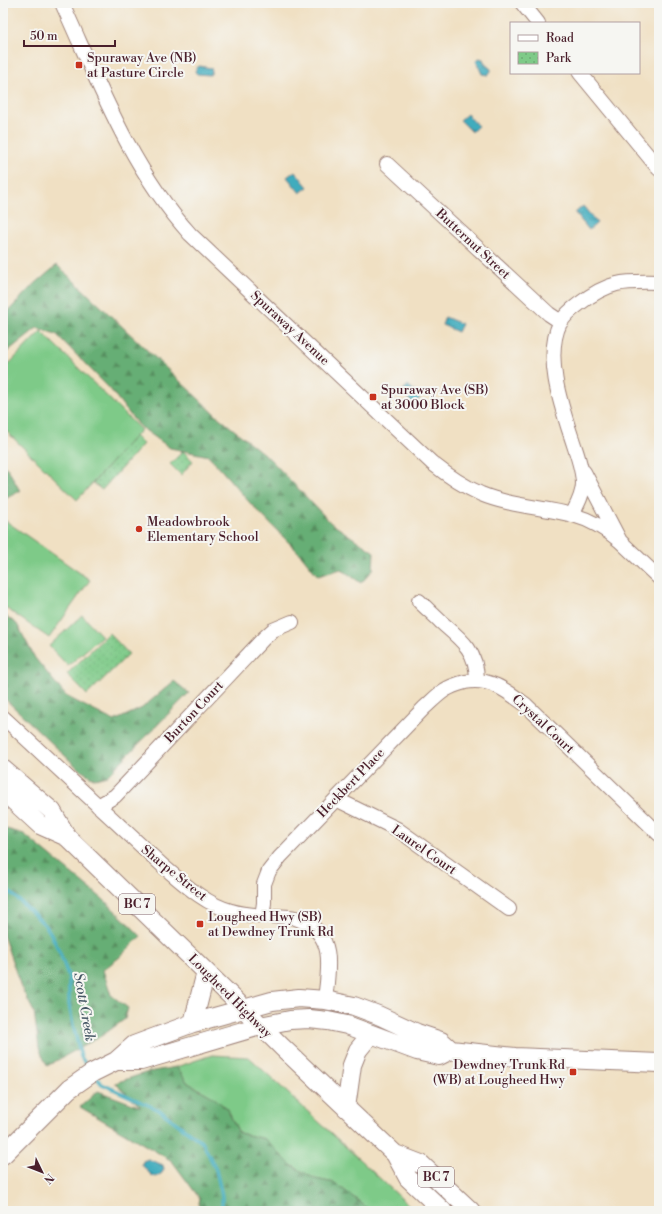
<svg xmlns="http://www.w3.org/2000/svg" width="662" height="1214" viewBox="0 0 662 1214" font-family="'Libre Bodoni',serif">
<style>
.grass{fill:#7eca88;stroke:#64745a}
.forest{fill:url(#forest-firs);stroke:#586650}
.park{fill:url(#park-dots);stroke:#64745a}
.water{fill:url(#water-ripples);stroke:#446674}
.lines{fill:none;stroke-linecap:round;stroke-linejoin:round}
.stream{stroke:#3facbd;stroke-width:3.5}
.minor-casing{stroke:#9d8077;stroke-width:16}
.major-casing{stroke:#9d8077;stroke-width:20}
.minor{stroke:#fff;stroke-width:14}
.major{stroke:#fff;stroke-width:18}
.poi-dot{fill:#c8321e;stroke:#f6f6f2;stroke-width:1.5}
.labels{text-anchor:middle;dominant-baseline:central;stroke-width:4;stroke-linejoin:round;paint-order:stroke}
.shield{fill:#f6f6f2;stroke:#7e6067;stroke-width:1}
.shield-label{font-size:12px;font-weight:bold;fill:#4a1f2b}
.poi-label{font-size:13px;fill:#4a1f2b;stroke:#f6f6f2;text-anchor:start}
.street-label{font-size:13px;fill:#4a1f2b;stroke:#f6f6f2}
.water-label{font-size:14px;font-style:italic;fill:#465765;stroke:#f6f6f2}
</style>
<defs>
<pattern id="forest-firs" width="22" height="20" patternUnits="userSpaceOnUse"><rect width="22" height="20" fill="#66ae74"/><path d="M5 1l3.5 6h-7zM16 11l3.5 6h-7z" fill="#568d5f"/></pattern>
<pattern id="park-dots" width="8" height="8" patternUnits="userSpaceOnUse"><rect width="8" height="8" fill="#7eca88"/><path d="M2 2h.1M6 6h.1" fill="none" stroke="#6ead76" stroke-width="1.8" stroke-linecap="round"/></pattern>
<pattern id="water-ripples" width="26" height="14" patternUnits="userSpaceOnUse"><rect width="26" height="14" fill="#3facbd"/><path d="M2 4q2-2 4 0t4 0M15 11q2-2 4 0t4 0" fill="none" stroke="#378b9a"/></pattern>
</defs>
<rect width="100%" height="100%" fill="#f6f6f2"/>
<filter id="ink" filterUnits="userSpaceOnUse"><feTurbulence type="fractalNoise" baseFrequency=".025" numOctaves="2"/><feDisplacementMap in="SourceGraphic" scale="8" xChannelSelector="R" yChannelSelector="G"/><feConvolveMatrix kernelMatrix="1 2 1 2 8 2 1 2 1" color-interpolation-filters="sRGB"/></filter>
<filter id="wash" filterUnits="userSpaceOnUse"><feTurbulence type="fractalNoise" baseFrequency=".012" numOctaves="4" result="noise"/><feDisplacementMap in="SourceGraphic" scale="16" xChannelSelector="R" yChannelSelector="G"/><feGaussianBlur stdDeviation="0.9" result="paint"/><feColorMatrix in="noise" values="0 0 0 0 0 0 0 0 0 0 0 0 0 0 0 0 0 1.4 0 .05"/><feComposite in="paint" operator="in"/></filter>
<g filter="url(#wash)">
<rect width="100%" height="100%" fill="#f0e0c3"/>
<path class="grass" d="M 41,331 L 141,430 L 77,500 L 3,428 L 3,370 Z
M 3,519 L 90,580 L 49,638 L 3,606 Z
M 82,615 L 102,636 L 68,666 L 49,646 Z
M 212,1055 L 249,1057 L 415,1211 L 371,1211 L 335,1183 L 315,1179 L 291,1165 L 265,1139 L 239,1133 L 227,1109 L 213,1097 L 188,1083 L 176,1067 Z"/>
<path class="forest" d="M 57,265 L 217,416 L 270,459 L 331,523 L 374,552 L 373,570 L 361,583 L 341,569 L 318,576 L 301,555 L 249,502 L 209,456 L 170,448 L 138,425 L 110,389 L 56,334 L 37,328 L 3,355 L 3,317 L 30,288 Z
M 3,465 L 8,469 L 20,491 L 3,500 Z
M 3,614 L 17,624 L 35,658 L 66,696 L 114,721 L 142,708 L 174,681 L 189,693 L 107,776 L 95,779 L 80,770 L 3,697 Z
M 3,828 L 24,834 L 104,900 L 141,936 L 120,957 L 103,970 L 111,995 L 128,1008 L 125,1019 L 103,1035 L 47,1066 L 39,1048 L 34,1012 L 21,987 L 3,935 Z
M 176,1067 L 188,1083 L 213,1097 L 227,1109 L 239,1133 L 265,1139 L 291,1165 L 315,1179 L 335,1183 L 371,1211 L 197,1211 L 200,1199 L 172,1161 L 80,1107 L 98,1091 L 141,1107 L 115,1083 L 148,1072 Z"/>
<path class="park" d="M 135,436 L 143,444 L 102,490 L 93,483 Z
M 183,451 L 193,461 L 181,475 L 170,464 Z
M 109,633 L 129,654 L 87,695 L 67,674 Z"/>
<path class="water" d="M 479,58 L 483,59 L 485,64 L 491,69 L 491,71 L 488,75 L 482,74 L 476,61 Z
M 200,66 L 211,68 L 212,72 L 210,75 L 197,74 L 195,72 C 196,68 197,67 200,66 Z
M 467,114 L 478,126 L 472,132 L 460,120 Z
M 295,171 L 308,187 L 300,193 L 287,177 Z
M 583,206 L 597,223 L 589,230 L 575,213 Z
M 445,317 L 462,324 L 458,332 L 442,325 Z
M 408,385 L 421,397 L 414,404 L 401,392 Z
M 148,1159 L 163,1165 L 164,1169 L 162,1173 L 156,1177 L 151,1175 L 142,1165 L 143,1161 Z"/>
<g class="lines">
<path class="stream" d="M 3,879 L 8,890 L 46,926 L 51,934 L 60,953 L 69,978 L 69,1004 L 73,1025 L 81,1057 L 89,1069
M 96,1077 L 102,1084 L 159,1110 L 203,1143 L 216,1170 L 222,1196 L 222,1211"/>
</g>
</g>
<g filter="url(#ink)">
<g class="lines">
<defs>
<path id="minor" d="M 62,3 C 99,84 130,167 190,234 L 432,463 C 447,475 463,486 481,494 C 510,506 542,507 573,515 C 591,520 606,529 620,541
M 522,3 L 538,23
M 580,73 L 659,169
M 387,164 L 549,314 L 561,322
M 584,472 L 620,541 L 659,578
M 572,515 C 577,505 583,495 583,484 C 583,471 578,457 574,445 C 563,411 543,358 560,323 C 565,315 572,309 579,304 C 609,281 623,281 659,282
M 419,601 C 426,608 434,615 441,622 C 462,640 477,651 477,680
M 3,717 L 163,866 C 183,883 205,904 231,911 C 250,917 270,915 289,917 C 295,917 301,920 306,923 C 336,938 328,972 325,1000
M 336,799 L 397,829 L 509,909
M 98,806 L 115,796 L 264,638 L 273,630 L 292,622
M 262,916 L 264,903 L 264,884 L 269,871 L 280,857 L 424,708 C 431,702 437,695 445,690 C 451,686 458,684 465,682 C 490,677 507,691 526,705 L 659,834"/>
<path id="major" d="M 3,769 L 52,811 L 67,837 L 234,999 L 282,1047 L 395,1154 L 408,1178 L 443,1211
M 3,791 L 40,825 L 67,837
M 193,1023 L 206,972
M 116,1061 L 141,1061 L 260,1026 L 290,1020 L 309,1019 L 328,1021 L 347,1025 L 417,1051 L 439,1056 L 451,1050 L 515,1057 L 659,1063
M 346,1108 L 352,1065 L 358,1050 L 371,1034
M 395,1154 L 421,1164 L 471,1211
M 3,1155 L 69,1089 L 92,1073 L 116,1061 L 134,1045 L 193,1023 L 272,1001 L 299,998 L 325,1000 L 354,1006 L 378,1015 L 417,1033 L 441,1041 L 451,1050"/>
</defs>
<use href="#minor" class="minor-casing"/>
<use href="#major" class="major-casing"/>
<use href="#minor" class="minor"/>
<use href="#major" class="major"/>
</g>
</g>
<g class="poi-dot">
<rect x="75" y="61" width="8" height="8" rx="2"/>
<rect x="369" y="393" width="8" height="8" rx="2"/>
<circle cx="139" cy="529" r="4"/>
<rect x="196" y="920" width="8" height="8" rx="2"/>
<rect x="569" y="1068" width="8" height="8" rx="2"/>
</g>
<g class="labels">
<g class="shield">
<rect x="119" y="894" width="36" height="20" rx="3"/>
<rect x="418" y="1167" width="36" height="20" rx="3"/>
</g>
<g class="shield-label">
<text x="137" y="904">BC 7</text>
<text x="436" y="1177">BC 7</text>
</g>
<g class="poi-label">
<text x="87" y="58">Spuraway Ave (NB)<tspan x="87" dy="15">at Pasture Circle</tspan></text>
<text x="381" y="390">Spuraway Ave (SB)<tspan x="381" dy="15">at 3000 Block</tspan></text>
<text x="147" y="522">Meadowbrook<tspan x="147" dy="15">Elementary School</tspan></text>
<text x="208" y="917">Lougheed Hwy (SB)<tspan x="208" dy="15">at Dewdney Trunk Rd</tspan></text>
<text x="565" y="1065" text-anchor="end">Dewdney Trunk Rd<tspan x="565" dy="15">(WB) at Lougheed Hwy</tspan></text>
</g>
<g class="street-label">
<text transform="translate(473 244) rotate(43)">Butternut Street</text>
<text transform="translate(290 328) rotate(43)">Spuraway Avenue</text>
<text transform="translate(194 712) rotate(-47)">Burton Court</text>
<text transform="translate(543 724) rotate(43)">Crystal Court</text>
<text transform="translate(351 783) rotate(-46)">Heckbert Place</text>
<text transform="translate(424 850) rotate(35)">Laurel Court</text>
<text transform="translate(174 873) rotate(39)">Sharpe Street</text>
<text transform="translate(230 996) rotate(45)">Lougheed Highway</text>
</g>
<g class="water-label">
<text transform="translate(84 1007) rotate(80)">Scott Creek</text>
</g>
</g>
<rect width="662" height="1214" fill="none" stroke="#f6f6f2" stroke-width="16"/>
<rect x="510" y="22" width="130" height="52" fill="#f6f6f2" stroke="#b1a0a2"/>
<rect x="518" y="35" width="20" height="6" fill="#ffffff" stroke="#b1a0a2"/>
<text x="546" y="42" font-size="12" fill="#4a1f2b">Road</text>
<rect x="518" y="52" width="20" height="12" fill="url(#park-dots)" stroke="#b1a0a2"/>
<text x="546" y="62" font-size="12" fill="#4a1f2b">Park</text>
<g transform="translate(42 1172) rotate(133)" stroke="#f6f6f2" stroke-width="3" paint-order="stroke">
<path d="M0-3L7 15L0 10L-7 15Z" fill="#4a1f2b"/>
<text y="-6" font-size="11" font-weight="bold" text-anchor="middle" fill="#4a1f2b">N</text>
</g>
<path d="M24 40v6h91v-6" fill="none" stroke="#4a1f2b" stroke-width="2"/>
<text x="30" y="40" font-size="12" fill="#4a1f2b" stroke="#f6f6f2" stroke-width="3" paint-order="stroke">50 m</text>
</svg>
